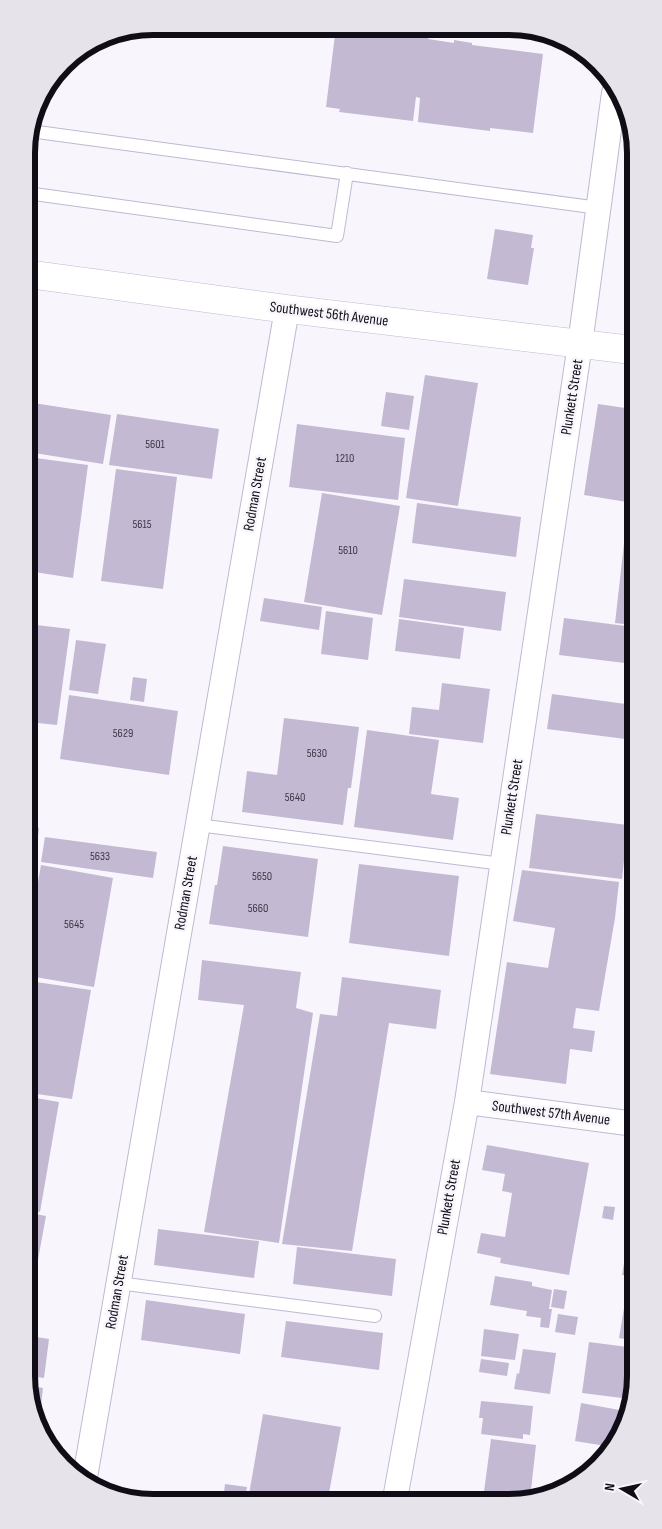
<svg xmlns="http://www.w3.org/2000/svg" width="662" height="1529" viewBox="0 0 662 1529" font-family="'Sofia Sans Condensed',sans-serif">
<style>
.building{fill:#c3b9d3}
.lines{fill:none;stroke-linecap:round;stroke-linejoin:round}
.service-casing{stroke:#c1b8d2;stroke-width:14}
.minor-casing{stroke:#c1b8d2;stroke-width:26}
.tertiary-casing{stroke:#c1b8d2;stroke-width:29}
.service{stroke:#fff;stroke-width:12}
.minor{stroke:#fff;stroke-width:24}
.tertiary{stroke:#fff;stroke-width:28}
.labels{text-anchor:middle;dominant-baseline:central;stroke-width:5;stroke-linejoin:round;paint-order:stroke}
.number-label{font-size:12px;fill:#3e3845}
.street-label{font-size:15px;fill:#110d16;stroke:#f8f6fc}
.rim{fill:none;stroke:#110d16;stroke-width:6}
</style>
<rect width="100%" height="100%" fill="#f8f6fc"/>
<path class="building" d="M 336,27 L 414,37 L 414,35 L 429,37 L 428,39 L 454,43 L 454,40 L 472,43 L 472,45 L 543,54 L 533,133 L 490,128 L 490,131 L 418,122 L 420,98 L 416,97 L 413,121 L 339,112 L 340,109 L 326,107 Z
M 495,229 L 533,235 L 531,248 L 534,248 L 528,285 L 487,279 Z
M 425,375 L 478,383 L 458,506 L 406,498 Z
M 386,392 L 414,396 L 409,430 L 381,426 Z
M 27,402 L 111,415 L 103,464 L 28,452 Z
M 598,404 L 632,409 L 633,503 L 584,495 Z
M 117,414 L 219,429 L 212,479 L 109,465 Z
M 297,424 L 405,438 L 398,500 L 289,487 Z
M 28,457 L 88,465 L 73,578 L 28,571 Z
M 116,469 L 177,477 L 163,589 L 101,581 Z
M 322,493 L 400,506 L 382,615 L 304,602 Z
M 417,503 L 521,517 L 516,557 L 412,543 Z
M 628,508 L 633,508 L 633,625 L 615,623 Z
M 404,579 L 506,592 L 501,631 L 399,617 Z
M 264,598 L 322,607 L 319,630 L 260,621 Z
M 326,611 L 373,618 L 368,660 L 321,654 Z
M 564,618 L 633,627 L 633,664 L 559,655 Z
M 399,619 L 464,628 L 460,659 L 395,651 Z
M 28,624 L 70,629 L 57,725 L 28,722 Z
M 76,640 L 106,644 L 98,694 L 69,690 Z
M 133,677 L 147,679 L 144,702 L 130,700 Z
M 442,683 L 490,689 L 483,743 L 409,734 L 412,707 L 439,710 Z
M 552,694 L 633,705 L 633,740 L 547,729 Z
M 69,695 L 178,711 L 169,775 L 60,759 Z
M 284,718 L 359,727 L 351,788 L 348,788 L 343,825 L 242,812 L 247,771 L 277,775 Z
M 367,730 L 439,740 L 431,794 L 459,798 L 453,840 L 354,827 Z
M 536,814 L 628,825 L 622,879 L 529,868 Z
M 29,826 L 39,828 L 35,861 L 29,860 Z
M 45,837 L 157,852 L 153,878 L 41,862 Z
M 223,846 L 318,859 L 308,937 L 209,924 L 215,885 L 217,885 Z
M 359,864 L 459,876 L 449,956 L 349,943 Z
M 29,865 L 34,866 L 30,894 L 29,894 Z
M 41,865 L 113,878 L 94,987 L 29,976 L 29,933 Z
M 522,870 L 619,882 L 615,918 L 599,1011 L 576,1008 L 573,1028 L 595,1031 L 592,1052 L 570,1049 L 566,1084 L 490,1074 L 507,962 L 548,968 L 555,928 L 513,921 Z
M 202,960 L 301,972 L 296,1008 L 313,1013 L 279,1243 L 204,1232 L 244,1005 L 198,1000 Z
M 342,977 L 441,990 L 436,1029 L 389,1023 L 352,1251 L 282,1244 L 320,1014 L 337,1016 Z
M 29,981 L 91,990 L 72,1099 L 30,1093 Z
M 30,1097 L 59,1102 L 40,1212 L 30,1211 Z
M 487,1145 L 589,1163 L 569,1275 L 500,1263 L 501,1258 L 477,1253 L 481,1233 L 505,1237 L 512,1193 L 502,1191 L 505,1174 L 482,1170 Z
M 630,1182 L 635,1183 L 635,1222 L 624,1221 Z
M 604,1206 L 615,1207 L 613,1220 L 602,1218 Z
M 30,1213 L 46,1216 L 31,1298 L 30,1298 Z
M 158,1229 L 259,1241 L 254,1278 L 154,1265 Z
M 628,1238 L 635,1239 L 635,1277 L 622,1275 Z
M 297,1247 L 396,1259 L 392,1296 L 293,1284 Z
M 495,1276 L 532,1282 L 532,1286 L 552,1290 L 549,1309 L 552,1309 L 549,1328 L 540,1327 L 541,1318 L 526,1316 L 527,1311 L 490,1305 Z
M 554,1289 L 567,1291 L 564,1309 L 551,1307 Z
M 626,1296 L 635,1297 L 635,1341 L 619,1338 Z
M 146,1300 L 245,1314 L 240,1354 L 141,1340 Z
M 558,1314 L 578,1317 L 575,1335 L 555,1332 Z
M 286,1321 L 383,1333 L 379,1370 L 281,1357 Z
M 484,1329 L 519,1334 L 515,1360 L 481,1356 Z
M 30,1336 L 49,1339 L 44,1378 L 30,1376 Z
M 589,1342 L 635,1348 L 635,1384 L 630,1399 L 582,1393 Z
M 523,1349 L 556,1353 L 550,1394 L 514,1389 L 517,1373 L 519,1374 Z
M 481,1359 L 509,1363 L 507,1376 L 479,1372 Z
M 30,1386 L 43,1388 L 39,1423 L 31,1408 Z
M 481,1401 L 533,1406 L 530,1435 L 523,1434 L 523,1439 L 481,1434 L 483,1418 L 479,1418 Z
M 581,1403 L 625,1411 L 612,1447 L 575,1441 Z
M 263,1414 L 341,1427 L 328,1499 L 248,1500 Z
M 491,1439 L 536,1445 L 530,1499 L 483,1499 Z
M 225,1484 L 247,1487 L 245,1500 L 223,1500 Z"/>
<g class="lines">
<defs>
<path id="service" d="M 30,131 L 599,208
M 27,193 L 337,236 L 347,173
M 198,825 L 502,864
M 118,1283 L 375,1316"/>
<path id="minor" d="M 467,1102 L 635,1124
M 85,1477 L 287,309
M 395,1499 L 467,1102 L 580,344 L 614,93"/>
<path id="tertiary" d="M 27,274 L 287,309 L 632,350"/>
</defs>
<use href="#service" class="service-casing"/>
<use href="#minor" class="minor-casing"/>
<use href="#tertiary" class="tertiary-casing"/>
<use href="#service" class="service"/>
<use href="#minor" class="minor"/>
<use href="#tertiary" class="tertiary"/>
</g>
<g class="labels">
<g class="number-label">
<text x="155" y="444">5601</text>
<text x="345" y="458">1210</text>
<text x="142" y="524">5615</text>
<text x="348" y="550">5610</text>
<text x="123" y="733">5629</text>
<text x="317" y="753">5630</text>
<text x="295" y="797">5640</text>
<text x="100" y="856">5633</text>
<text x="262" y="876">5650</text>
<text x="258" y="908">5660</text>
<text x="74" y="924">5645</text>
</g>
<g class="street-label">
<text transform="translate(329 314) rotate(7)">Southwest 56th Avenue</text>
<text transform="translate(572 397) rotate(-81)">Plunkett Street</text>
<text transform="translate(255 494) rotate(-80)">Rodman Street</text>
<text transform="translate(512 797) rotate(-81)">Plunkett Street</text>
<text transform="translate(186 893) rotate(-80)">Rodman Street</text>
<text transform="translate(551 1113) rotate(7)">Southwest 57th Avenue</text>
<text transform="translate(449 1197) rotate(-80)">Plunkett Street</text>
<text transform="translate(117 1292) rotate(-80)">Rodman Street</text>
</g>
</g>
<path d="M0 0H662V1529H0ZM153 35H509A118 118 0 0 1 627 153V1376A118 118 0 0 1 509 1494H153A118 118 0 0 1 35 1376V153A118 118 0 0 1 153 35Z" fill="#e6e3ea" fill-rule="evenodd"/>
<path class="rim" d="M153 35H509A118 118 0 0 1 627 153V1376A118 118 0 0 1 509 1494H153A118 118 0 0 1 35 1376V153A118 118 0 0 1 153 35Z"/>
<g transform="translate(622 1489) rotate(279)" stroke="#f8f6fc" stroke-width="4" paint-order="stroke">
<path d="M0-4L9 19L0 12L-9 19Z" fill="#110d16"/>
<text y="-8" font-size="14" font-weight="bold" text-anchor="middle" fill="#110d16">N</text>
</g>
</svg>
